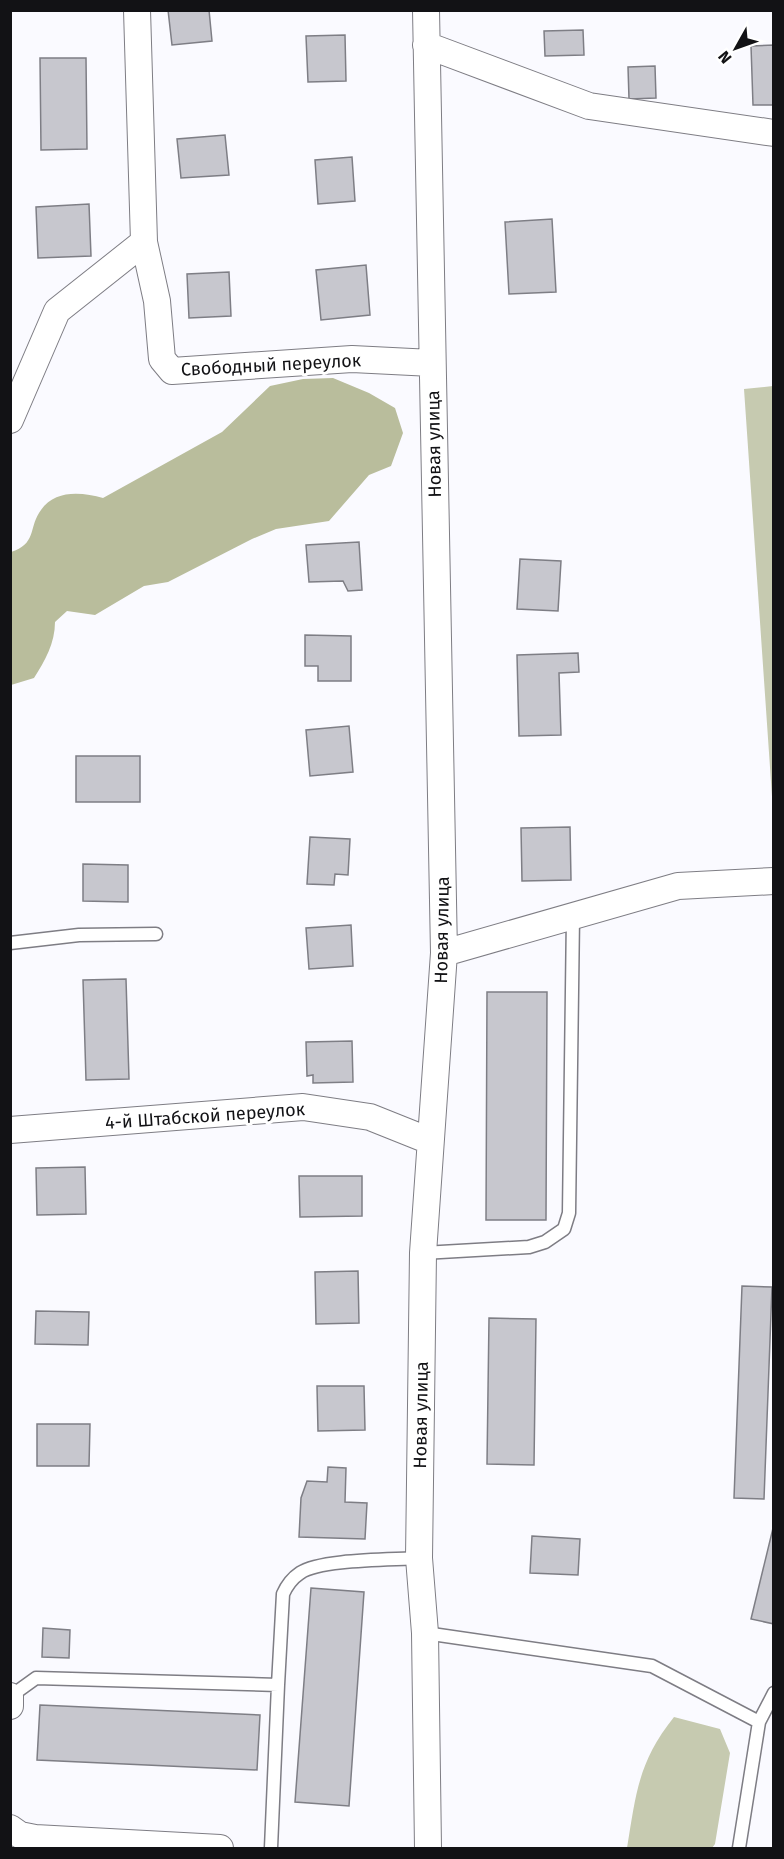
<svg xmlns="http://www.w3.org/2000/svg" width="784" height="1859" viewBox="0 0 784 1859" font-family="'Fira Sans',sans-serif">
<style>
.green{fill:#c6cab0}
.forest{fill:#b9bd9c}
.building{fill:#c7c7ce;stroke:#7e7e85;stroke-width:1.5}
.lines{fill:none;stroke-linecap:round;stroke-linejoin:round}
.lane-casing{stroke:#7e7d84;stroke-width:15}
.street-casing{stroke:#7e7d84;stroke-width:28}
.lane{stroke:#fff;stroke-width:12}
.street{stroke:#fff;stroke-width:26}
.labels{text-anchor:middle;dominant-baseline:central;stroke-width:6;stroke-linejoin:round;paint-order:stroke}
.street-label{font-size:18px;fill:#121215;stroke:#fff}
</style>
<rect width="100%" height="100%" fill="#fafaff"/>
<path class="green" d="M 773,386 L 774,386 L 773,811 L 744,389 Z
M 674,1717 L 720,1729 L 730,1753 L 715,1844 L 712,1848 L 627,1848 C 636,1794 638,1762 674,1717 Z"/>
<path class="forest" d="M 333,378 L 369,393 L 395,408 L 403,433 L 391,466 L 369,475 L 329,521 L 276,529 L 252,539 L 168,582 L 144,586 L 95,615 L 67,611 L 55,622 C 55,643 45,661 34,678 L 11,685 L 11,552 C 36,544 29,529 39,513 C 53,489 81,492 103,498 L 222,432 L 270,386 L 303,379 Z"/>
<path class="building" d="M 168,10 L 209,10 L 212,41 L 172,45 Z
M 583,30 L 584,55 L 545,56 L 544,31 Z
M 345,35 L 346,81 L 308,82 L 306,36 Z
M 774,45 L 774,105 L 753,105 L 751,46 Z
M 40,58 L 86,58 L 87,149 L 41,150 Z
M 655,66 L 656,98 L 629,99 L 628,67 Z
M 225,135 L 229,175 L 181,178 L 177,139 Z
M 352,157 L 355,201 L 318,204 L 315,160 Z
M 89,204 L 91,256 L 38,258 L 36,207 Z
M 552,219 L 556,292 L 509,294 L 505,222 Z
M 366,265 L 370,315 L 321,320 L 316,270 Z
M 229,272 L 231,316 L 189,318 L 187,274 Z
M 359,542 L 362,590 L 348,591 L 343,581 L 309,582 L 306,545 Z
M 520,559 L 561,561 L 558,611 L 517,609 Z
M 305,635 L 351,636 L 351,681 L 318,681 L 318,666 L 305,666 Z
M 578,653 L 579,672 L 559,673 L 561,735 L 519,736 L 517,655 Z
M 349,726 L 353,772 L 310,776 L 306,730 Z
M 76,756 L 140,756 L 140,802 L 76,802 Z
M 570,827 L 571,880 L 522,881 L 521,828 Z
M 310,837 L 350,839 L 348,875 L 335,874 L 334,885 L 307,884 Z
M 83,864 L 128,865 L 128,902 L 83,901 Z
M 351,925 L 353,966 L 309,969 L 306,928 Z
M 126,979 L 129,1079 L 86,1080 L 83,980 Z
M 487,992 L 547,992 L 546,1220 L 486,1220 Z
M 352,1041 L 353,1082 L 313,1083 L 313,1075 L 307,1076 L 306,1042 Z
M 85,1167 L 86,1214 L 37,1215 L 36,1168 Z
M 299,1176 L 362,1176 L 362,1216 L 300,1217 Z
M 358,1271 L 359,1323 L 316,1324 L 315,1272 Z
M 742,1286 L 772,1287 L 764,1499 L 734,1498 Z
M 36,1311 L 89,1312 L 88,1345 L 35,1344 Z
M 489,1318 L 536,1319 L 534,1465 L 487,1464 Z
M 317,1386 L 364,1386 L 365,1430 L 318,1431 Z
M 37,1424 L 90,1424 L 89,1466 L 37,1466 Z
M 328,1467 L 346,1468 L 345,1502 L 367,1503 L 365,1539 L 299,1537 L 301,1498 L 307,1481 L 327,1482 Z
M 774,1524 L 774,1624 L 751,1619 Z
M 532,1536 L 580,1539 L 578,1575 L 530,1573 Z
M 311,1588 L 364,1592 L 349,1806 L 295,1802 Z
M 43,1628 L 70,1630 L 69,1658 L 42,1657 Z
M 40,1705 L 260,1715 L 257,1770 L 37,1760 Z"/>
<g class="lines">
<defs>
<path id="lane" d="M 10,943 L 79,935 L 156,934
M 423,1253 L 529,1247 L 545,1242 L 564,1229 L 569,1213 L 573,916
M 425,1633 L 652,1666 L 759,1722 L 739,1848
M 11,1696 L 36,1678 L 278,1685 L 283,1594 C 287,1585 291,1579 300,1573 C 320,1559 391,1560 419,1558
M 759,1722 L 774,1693
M 271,1848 L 278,1685"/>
<path id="street" d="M 426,10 L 444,953 L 423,1253 L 419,1558 L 425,1633 L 428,1848
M 426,45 L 589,106 L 774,133
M 144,242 L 157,301 L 162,359 L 172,371 L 352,359 L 432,363
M 10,420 L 57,311 L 144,242 L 137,10
M 444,953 L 678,886 L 774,881
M 10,1130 L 303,1107 L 370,1117 L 430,1141
M 10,1696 L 10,1706
M 10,1828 L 20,1835 L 35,1838 L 220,1848"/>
</defs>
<use href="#lane" class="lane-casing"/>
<use href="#street" class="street-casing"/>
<use href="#lane" class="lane"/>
<use href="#street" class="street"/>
</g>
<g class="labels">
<g class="street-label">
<text transform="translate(271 365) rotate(-3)">Свободный переулок</text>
<text transform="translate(434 444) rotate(-91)">Новая улица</text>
<text transform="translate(442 930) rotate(-89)">Новая улица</text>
<text transform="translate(205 1116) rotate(-4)">4-й Штабской переулок</text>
<text transform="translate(421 1415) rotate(-89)">Новая улица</text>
</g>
</g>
<rect width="784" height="1859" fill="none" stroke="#121215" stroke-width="24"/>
<g transform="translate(736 48) rotate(230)" stroke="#ffffff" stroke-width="4.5" paint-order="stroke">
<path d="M0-4.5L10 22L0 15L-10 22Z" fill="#121215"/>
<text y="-9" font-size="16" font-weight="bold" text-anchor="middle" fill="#121215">N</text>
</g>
</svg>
